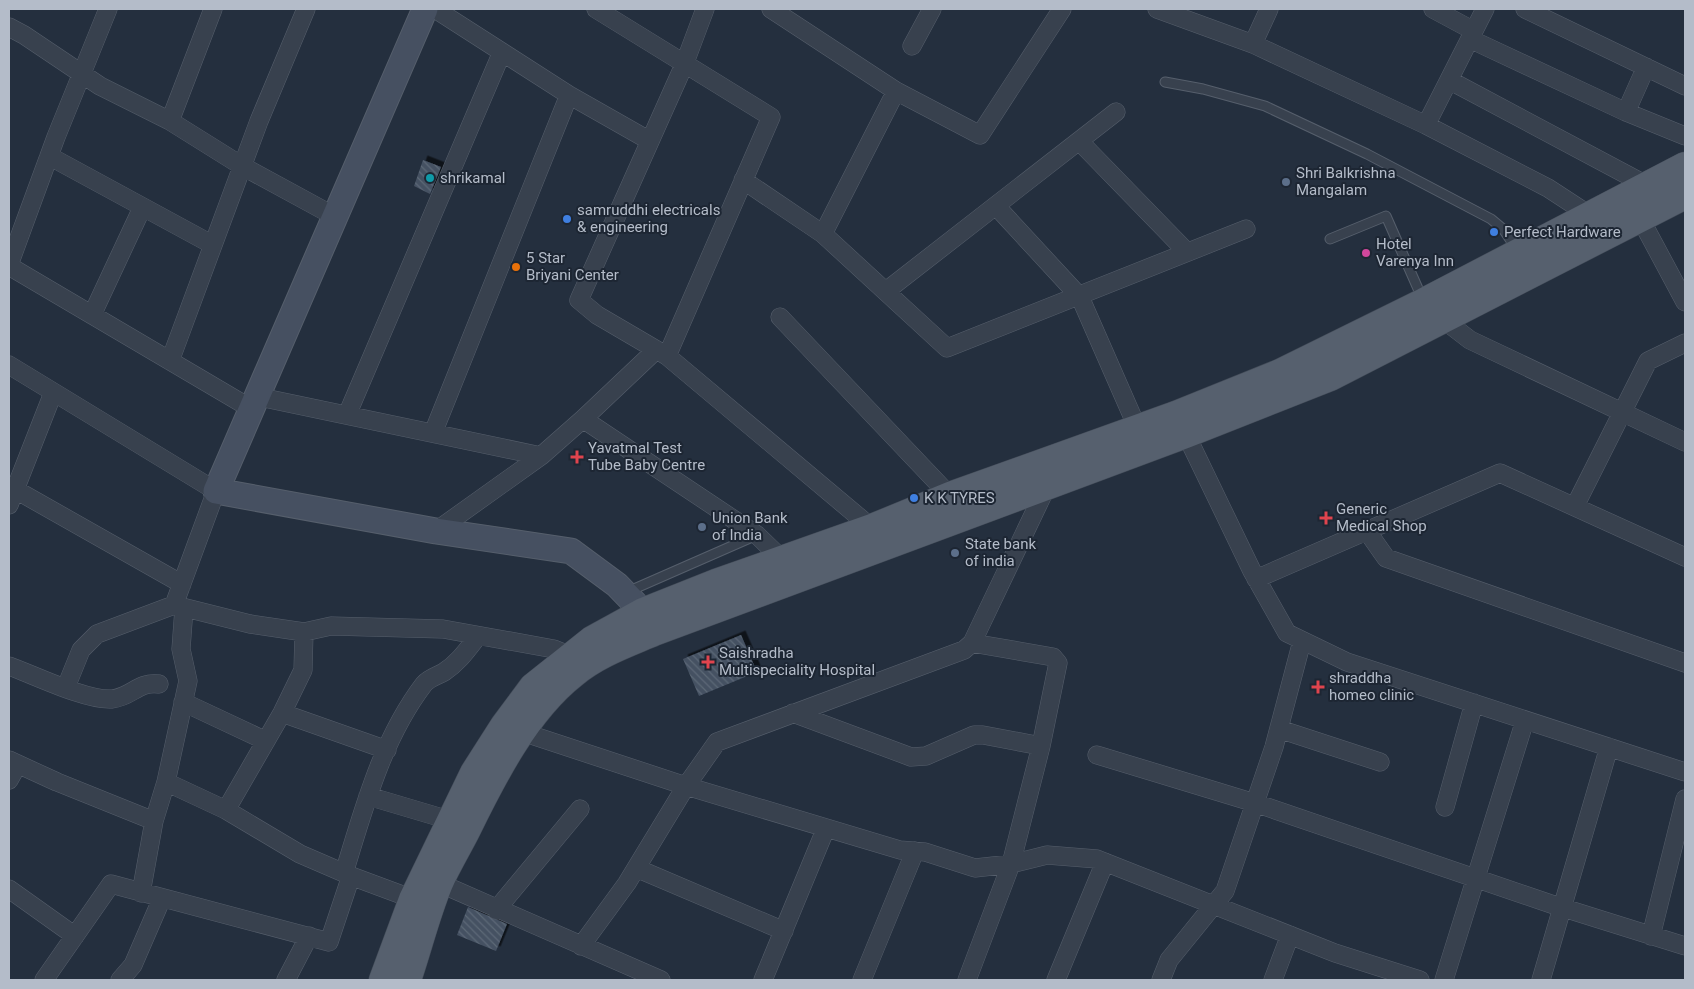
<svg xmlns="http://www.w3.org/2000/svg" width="1694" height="989" viewBox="0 0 1694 989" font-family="Roboto,sans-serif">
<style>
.building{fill:url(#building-back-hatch);filter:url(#shadow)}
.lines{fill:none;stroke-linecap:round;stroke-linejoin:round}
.lane-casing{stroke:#565f6c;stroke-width:11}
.street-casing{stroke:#565f6c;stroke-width:19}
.secondary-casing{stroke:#565f6c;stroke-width:27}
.primary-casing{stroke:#414a57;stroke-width:29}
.lane{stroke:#38414e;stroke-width:9}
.street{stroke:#38414e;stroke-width:18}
.secondary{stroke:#465061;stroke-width:25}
.primary{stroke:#56606e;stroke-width:28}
.culture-dot{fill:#0f9aa8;stroke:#1d2633;stroke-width:2}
.service-dot{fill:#5c6f8a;stroke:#1d2633;stroke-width:2}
.shop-dot{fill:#3f7fe0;stroke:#1d2633;stroke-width:2}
.hotel-dot{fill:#d1479c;stroke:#1d2633;stroke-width:2}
.food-dot{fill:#e8710a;stroke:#1d2633;stroke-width:2}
.health-dot{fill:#e0444e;stroke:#1d2633;stroke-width:2}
.labels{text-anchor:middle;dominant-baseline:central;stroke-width:4;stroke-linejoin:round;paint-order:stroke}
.poi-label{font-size:15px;fill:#b4bcc9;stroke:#1d2633;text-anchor:start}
</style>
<defs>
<pattern id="building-back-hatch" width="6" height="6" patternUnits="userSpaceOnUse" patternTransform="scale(1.25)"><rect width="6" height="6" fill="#455162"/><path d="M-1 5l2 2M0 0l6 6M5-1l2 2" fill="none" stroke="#5d6877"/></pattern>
<filter id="shadow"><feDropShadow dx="4.5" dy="-4.5" stdDeviation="0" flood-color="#0009"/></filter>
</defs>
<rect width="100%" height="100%" fill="#242f3e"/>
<path class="building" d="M 423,160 L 441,167 L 430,194 L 414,186 Z
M 741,635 L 757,672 L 699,696 L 683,659 Z
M 468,907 L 507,924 L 496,951 L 457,935 Z"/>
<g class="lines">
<defs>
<path id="lane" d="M 1165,82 L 1203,89 L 1265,106 L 1367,154 L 1491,219 L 1503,229 L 1518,251
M 1330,239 L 1386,216 L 1423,300
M 627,592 L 757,535"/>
<path id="street" d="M 435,9 L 569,95 L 650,141
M 596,9 L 771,117 L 667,356
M 705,9 L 684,65 L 579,300 L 597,315 L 667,356 L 872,528
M 771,9 L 896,91 L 980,135 L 1062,9
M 1157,9 L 1253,44 L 1426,125 L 1548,188 L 1597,220
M 1433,9 L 1474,31
M 1525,9 L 1685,86
M 9,27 L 24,35 L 100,86 L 170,121 L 242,166 L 334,216
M 1470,39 L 1626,112 L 1685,136
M 1253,44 L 1269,9
M 912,46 L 932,9
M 1449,80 L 1648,186
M 1626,112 L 1646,67
M 170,121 L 213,9
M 1426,125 L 1485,9
M 1079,141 L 1186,251
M 49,156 L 213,245
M 743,180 L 823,234 L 947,348 L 1246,229
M 996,206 L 1080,297 L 1137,427
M 1640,218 L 1685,302
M 823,234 L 896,91
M 9,265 L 56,137 L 108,9
M 9,266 L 250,408
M 886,291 L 1116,112
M 92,315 L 142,208
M 780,317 L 950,496
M 1444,320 L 1470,340 L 1685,442
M 170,361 L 259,121 L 306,9
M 9,365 L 216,491 L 174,605
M 255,396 L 541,456 L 583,419 L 757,535 L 783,560
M 347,415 L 502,52
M 583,419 L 656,350
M 1182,426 L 1252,571 L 1287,633 L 1347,662 L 1685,772
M 433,433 L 569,95
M 9,486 L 182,584
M 9,505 L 53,393
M 1575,506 L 1648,361 L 1685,343
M 436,531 L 541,456
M 1367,531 L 1386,558 L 1685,663
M 1256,579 L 1500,473 L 1685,557
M 9,666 C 34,675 87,701 112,699 C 132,697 138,681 159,684
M 66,687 L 81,650 L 97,634 L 174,605 L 250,624 L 304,632 L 331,626 L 443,629 L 554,649 L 571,656
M 183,702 L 266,741
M 282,713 L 387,750
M 793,713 L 911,757 L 926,756 L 974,735 L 983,735 L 1041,746
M 513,729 L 686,786 L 900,850 L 925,852 L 975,868 L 1011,864 L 1047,855 L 1097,859 L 1335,953 L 1420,980
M 1279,729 L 1380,762
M 1097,755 L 1255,803 L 1554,905 L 1685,946
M 9,760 L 57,782 L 154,821
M 9,780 L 18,764
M 166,782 L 226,810 L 300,854 L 351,876 L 413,899
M 368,796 L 449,820
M 1445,807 L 1474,703
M 226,810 L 282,713 L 303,670 L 304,632
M 636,868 L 784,931
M 344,873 C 364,808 382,739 424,684 C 429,678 437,676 444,672 C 459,662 467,650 478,636
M 439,883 L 661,980
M 9,889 L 75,936
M 141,893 L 154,821 L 166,782 L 188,681 L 181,649 L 184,608
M 496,910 L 580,809
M 1651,936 L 1685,799
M 581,946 L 627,883 L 686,786 L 717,742 L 964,650 L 972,643 L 1047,486
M 44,980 L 111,884 L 329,942 L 351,876
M 120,980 L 133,965 L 162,898
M 286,980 L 309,936
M 763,980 L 826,828
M 862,980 L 915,851
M 967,980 L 1011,864 L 1041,746 L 1058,663 L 1053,657 L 972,643
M 1056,980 L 1105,862
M 1161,980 L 1169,960 L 1225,891 L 1274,747 L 1302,641
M 1273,980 L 1290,935
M 1444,980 L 1525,720
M 1541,980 L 1609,747"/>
<path id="secondary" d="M 425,9 L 216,491 L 436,531 L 571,551 L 617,585 L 643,612 L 653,630"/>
<path id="primary" d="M 383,980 L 413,899 L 474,773 L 504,726 L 533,687 L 592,640 L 643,612 L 716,583 L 872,528 L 950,496 L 1176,415 L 1280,373 L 1424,302 L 1685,166
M 407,980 C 418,948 426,914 439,883 C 447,865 458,847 467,829 C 493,776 526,711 573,674 C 597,654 626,644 654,632 L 1186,434 L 1330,377 L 1685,195"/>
</defs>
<use href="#lane" class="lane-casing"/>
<use href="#street" class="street-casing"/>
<use href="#secondary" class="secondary-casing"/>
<use href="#primary" class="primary-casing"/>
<use href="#lane" class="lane"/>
<use href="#street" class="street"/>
<use href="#secondary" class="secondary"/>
<use href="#primary" class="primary"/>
</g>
<circle class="culture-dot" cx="430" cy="178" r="5"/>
<g class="service-dot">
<circle cx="1286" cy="182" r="5"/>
<circle cx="702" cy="527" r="5"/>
<circle cx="955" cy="553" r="5"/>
</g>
<g class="shop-dot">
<circle cx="567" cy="219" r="5"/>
<circle cx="1494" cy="232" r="5"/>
<circle cx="914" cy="498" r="5"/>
</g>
<circle class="hotel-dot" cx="1366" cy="253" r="5"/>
<circle class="food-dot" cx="516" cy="267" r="5"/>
<g class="health-dot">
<path d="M574.5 449.5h5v5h5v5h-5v5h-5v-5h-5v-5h5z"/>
<path d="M1323.5 510.5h5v5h5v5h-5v5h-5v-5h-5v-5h5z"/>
<path d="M705.5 654.5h5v5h5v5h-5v5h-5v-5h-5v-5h5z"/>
<path d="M1315.5 679.5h5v5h5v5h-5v5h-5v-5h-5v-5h5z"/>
</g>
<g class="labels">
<g class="poi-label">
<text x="1296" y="173">Shri Balkrishna<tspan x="1296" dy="17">Mangalam</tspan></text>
<text x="440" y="178">shrikamal</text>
<text x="577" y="210">samruddhi electricals<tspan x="577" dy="17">&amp; engineering</tspan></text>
<text x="1504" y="232">Perfect Hardware</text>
<text x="1376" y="244">Hotel<tspan x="1376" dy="17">Varenya Inn</tspan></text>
<text x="526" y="258">5 Star<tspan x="526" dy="17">Briyani Center</tspan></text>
<text x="588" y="448">Yavatmal Test<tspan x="588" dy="17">Tube Baby Centre</tspan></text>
<text x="924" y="498">K K TYRES</text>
<text x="1336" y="509">Generic<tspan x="1336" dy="17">Medical Shop</tspan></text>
<text x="712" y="518">Union Bank<tspan x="712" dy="17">of India</tspan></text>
<text x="965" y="544">State bank<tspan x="965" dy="17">of india</tspan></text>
<text x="719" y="653">Saishradha<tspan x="719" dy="17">Multispeciality Hospital</tspan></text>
<text x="1329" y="678">shraddha<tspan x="1329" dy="17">homeo clinic</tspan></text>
</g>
</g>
<rect width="1694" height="989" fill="none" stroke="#b4bcc9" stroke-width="20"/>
</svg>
